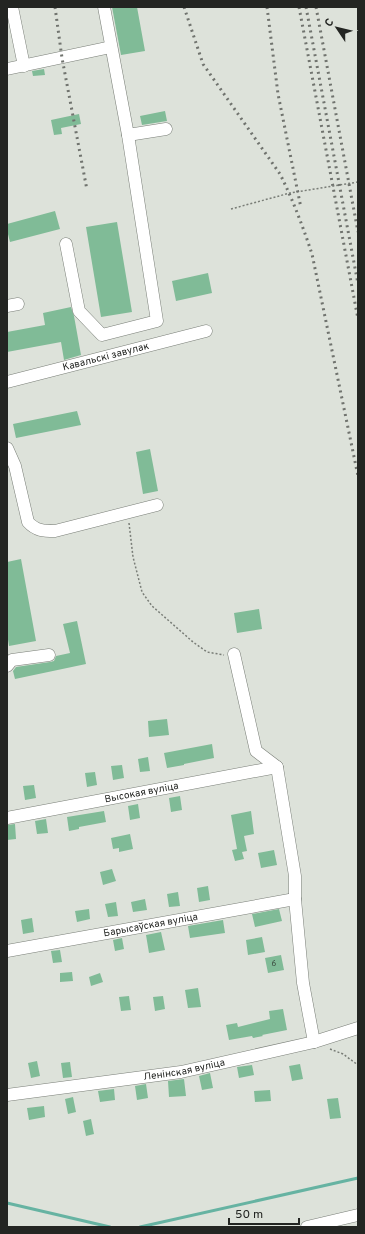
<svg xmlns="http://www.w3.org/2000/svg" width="365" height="1234" viewBox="0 0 365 1234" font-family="Overpass,sans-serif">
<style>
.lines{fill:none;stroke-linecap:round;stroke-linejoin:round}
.stream{stroke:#66b3a2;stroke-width:3}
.building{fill:#80bb97}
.minor-casing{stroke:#7a7f78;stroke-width:13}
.path{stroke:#797d77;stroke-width:1.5;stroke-dasharray:2 2;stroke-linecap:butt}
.minor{stroke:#fff;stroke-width:12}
.rail{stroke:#70736e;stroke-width:3;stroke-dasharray:2 4;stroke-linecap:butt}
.labels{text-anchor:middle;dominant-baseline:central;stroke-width:4;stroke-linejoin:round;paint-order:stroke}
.number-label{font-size:8px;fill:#3a4a3f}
.street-label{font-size:10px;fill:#232522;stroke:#dde2da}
</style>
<rect width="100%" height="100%" fill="#dde2da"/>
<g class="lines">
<path class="stream" d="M 7,1203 L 110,1227
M 140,1227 L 358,1178"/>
</g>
<path class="building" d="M 112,7 L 137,7 L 145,51 L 121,55 Z
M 44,69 L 45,75 L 33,76 L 32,71 Z
M 165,111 L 167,121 L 142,125 L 140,116 Z
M 79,114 L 81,124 L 61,128 L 62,134 L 54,135 L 51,120 Z
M 55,211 L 60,229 L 10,242 L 7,230 L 7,224 Z
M 117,222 L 132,312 L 101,317 L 86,227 Z
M 208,273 L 212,293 L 176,301 L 172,281 Z
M 71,307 L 74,316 L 81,355 L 64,360 L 61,342 L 7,352 L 7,332 L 45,325 L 43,313 Z
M 77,411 L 81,425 L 16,438 L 13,424 Z
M 150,449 L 158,491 L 143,494 L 136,452 Z
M 21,559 L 36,641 L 9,646 L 7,633 L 7,562 Z
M 259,609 L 262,629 L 237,633 L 234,613 Z
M 77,621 L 86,664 L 15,679 L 13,671 L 16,667 L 50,662 L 54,661 L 56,656 L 70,653 L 63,624 Z
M 167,719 L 169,735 L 149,737 L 148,721 Z
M 212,744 L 214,758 L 184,764 L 184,765 L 167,768 L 164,753 Z
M 148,757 L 150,771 L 140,772 L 138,759 Z
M 122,765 L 124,778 L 113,780 L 111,766 Z
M 95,772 L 97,785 L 87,787 L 85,773 Z
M 34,785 L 36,798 L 25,800 L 23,786 Z
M 180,796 L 182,810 L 171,812 L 169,798 Z
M 138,804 L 140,818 L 130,820 L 128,806 Z
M 104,811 L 106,822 L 79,827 L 79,829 L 69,831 L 67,817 Z
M 251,811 L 254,834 L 244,836 L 247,851 L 242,852 L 244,859 L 235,861 L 232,850 L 237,849 L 231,815 Z
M 46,819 L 48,833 L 37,834 L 35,821 Z
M 15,824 L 16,839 L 7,840 L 7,825 Z
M 130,834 L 133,849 L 119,852 L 119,848 L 113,849 L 111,838 Z
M 274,850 L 277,865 L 261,868 L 258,853 Z
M 112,869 L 116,881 L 103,885 L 100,872 Z
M 208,886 L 210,900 L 199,902 L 197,888 Z
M 178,892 L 180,906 L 169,907 L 167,894 Z
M 145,899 L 147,910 L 133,912 L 131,902 Z
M 116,902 L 118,916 L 108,917 L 105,904 Z
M 89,909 L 90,919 L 77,922 L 75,911 Z
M 279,909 L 282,921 L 255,927 L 252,914 Z
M 32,918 L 34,932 L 23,934 L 21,920 Z
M 223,920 L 225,933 L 190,938 L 188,926 Z
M 161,932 L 165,950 L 149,953 L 146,935 Z
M 262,937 L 265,952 L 248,955 L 246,940 Z
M 122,938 L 124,949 L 115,951 L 113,940 Z
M 60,950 L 62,962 L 53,963 L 51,951 Z
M 281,955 L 284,970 L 268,973 L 265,958 Z
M 72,972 L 73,981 L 60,982 L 60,973 Z
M 100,973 L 103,982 L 91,986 L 89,977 Z
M 198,988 L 201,1007 L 188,1008 L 185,990 Z
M 129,996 L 131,1010 L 121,1011 L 119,997 Z
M 163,996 L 165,1009 L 155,1011 L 153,997 Z
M 283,1009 L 287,1030 L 262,1035 L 263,1036 L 253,1038 L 252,1036 L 229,1040 L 226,1025 L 237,1023 L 238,1027 L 270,1019 L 269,1011 Z
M 37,1061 L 40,1076 L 31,1078 L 28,1063 Z
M 70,1062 L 72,1077 L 63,1078 L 61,1063 Z
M 300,1064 L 303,1079 L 292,1081 L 289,1066 Z
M 252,1065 L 254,1075 L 239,1078 L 237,1067 Z
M 210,1073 L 213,1088 L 202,1090 L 199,1076 Z
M 184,1079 L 186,1096 L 169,1097 L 168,1081 Z
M 146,1084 L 148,1098 L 137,1100 L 135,1086 Z
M 114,1089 L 115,1100 L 100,1102 L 98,1091 Z
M 270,1090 L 271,1101 L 255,1102 L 254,1091 Z
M 73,1097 L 76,1112 L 68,1114 L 65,1099 Z
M 338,1098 L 341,1118 L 330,1119 L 327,1099 Z
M 44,1106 L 45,1117 L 29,1120 L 27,1108 Z
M 91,1119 L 94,1134 L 86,1136 L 83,1121 Z"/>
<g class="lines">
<defs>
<g id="minor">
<path d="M 12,7 L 24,66"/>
<path d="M 104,7 L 128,135 L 166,129"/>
<path d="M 7,69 L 111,47"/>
<path d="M 66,244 L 79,311 L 102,335 L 157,321 L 128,135"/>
<path d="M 7,306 L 18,304"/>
<path id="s1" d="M 7,382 L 206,331"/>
<path d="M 7,448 L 15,466 L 28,522 C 36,531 44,531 55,531 L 157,505"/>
<path d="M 234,654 L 256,751 L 277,767 L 295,876 L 295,899 L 303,983 L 314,1042"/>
<path d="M 7,666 L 12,660 L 49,655"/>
<path id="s2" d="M 7,818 L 277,767"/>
<path id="s3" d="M 7,951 L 295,899"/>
<path id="s4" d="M 7,1095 L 181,1072 L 314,1042 L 358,1028"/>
<path d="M 307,1227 L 358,1215"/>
</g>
</defs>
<use href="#minor" class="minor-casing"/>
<path class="path" d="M 231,209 L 290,193 L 358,182
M 129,523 L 133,557 L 142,592 L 152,606 L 193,642 L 207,652 L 224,655
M 330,1049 L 343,1054 L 358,1065"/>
<use href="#minor" class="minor"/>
<path class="rail" d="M 55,7 L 62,58 L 87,190
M 184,7 L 203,64 L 280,174 C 293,200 303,227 312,254 L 358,476
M 267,7 L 278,94 L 301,208
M 299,7 L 358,319
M 306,7 L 358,284
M 316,7 L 358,232"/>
</g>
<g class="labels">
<g class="number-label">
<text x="274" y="964">6</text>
</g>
<g class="street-label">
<text stroke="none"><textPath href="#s1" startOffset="102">Кавальскі завулак</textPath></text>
<text stroke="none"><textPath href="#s2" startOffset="137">Высокая вуліца</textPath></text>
<text stroke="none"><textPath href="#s3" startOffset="146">Барысаўская вуліца</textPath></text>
<text stroke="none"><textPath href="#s4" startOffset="179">Ленінская вуліца</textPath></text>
</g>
</g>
<rect width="365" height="1234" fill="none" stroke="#232522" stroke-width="16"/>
<g transform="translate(337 28) rotate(305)" stroke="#dde2da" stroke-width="3" paint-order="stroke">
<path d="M0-3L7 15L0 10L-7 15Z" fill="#232522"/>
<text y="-6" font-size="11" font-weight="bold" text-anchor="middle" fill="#232522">С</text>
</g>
<path d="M229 1218v6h70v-6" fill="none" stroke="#232522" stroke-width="2"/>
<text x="235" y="1218" font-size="12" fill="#232522" stroke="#dde2da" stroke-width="3" paint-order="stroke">50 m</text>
</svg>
